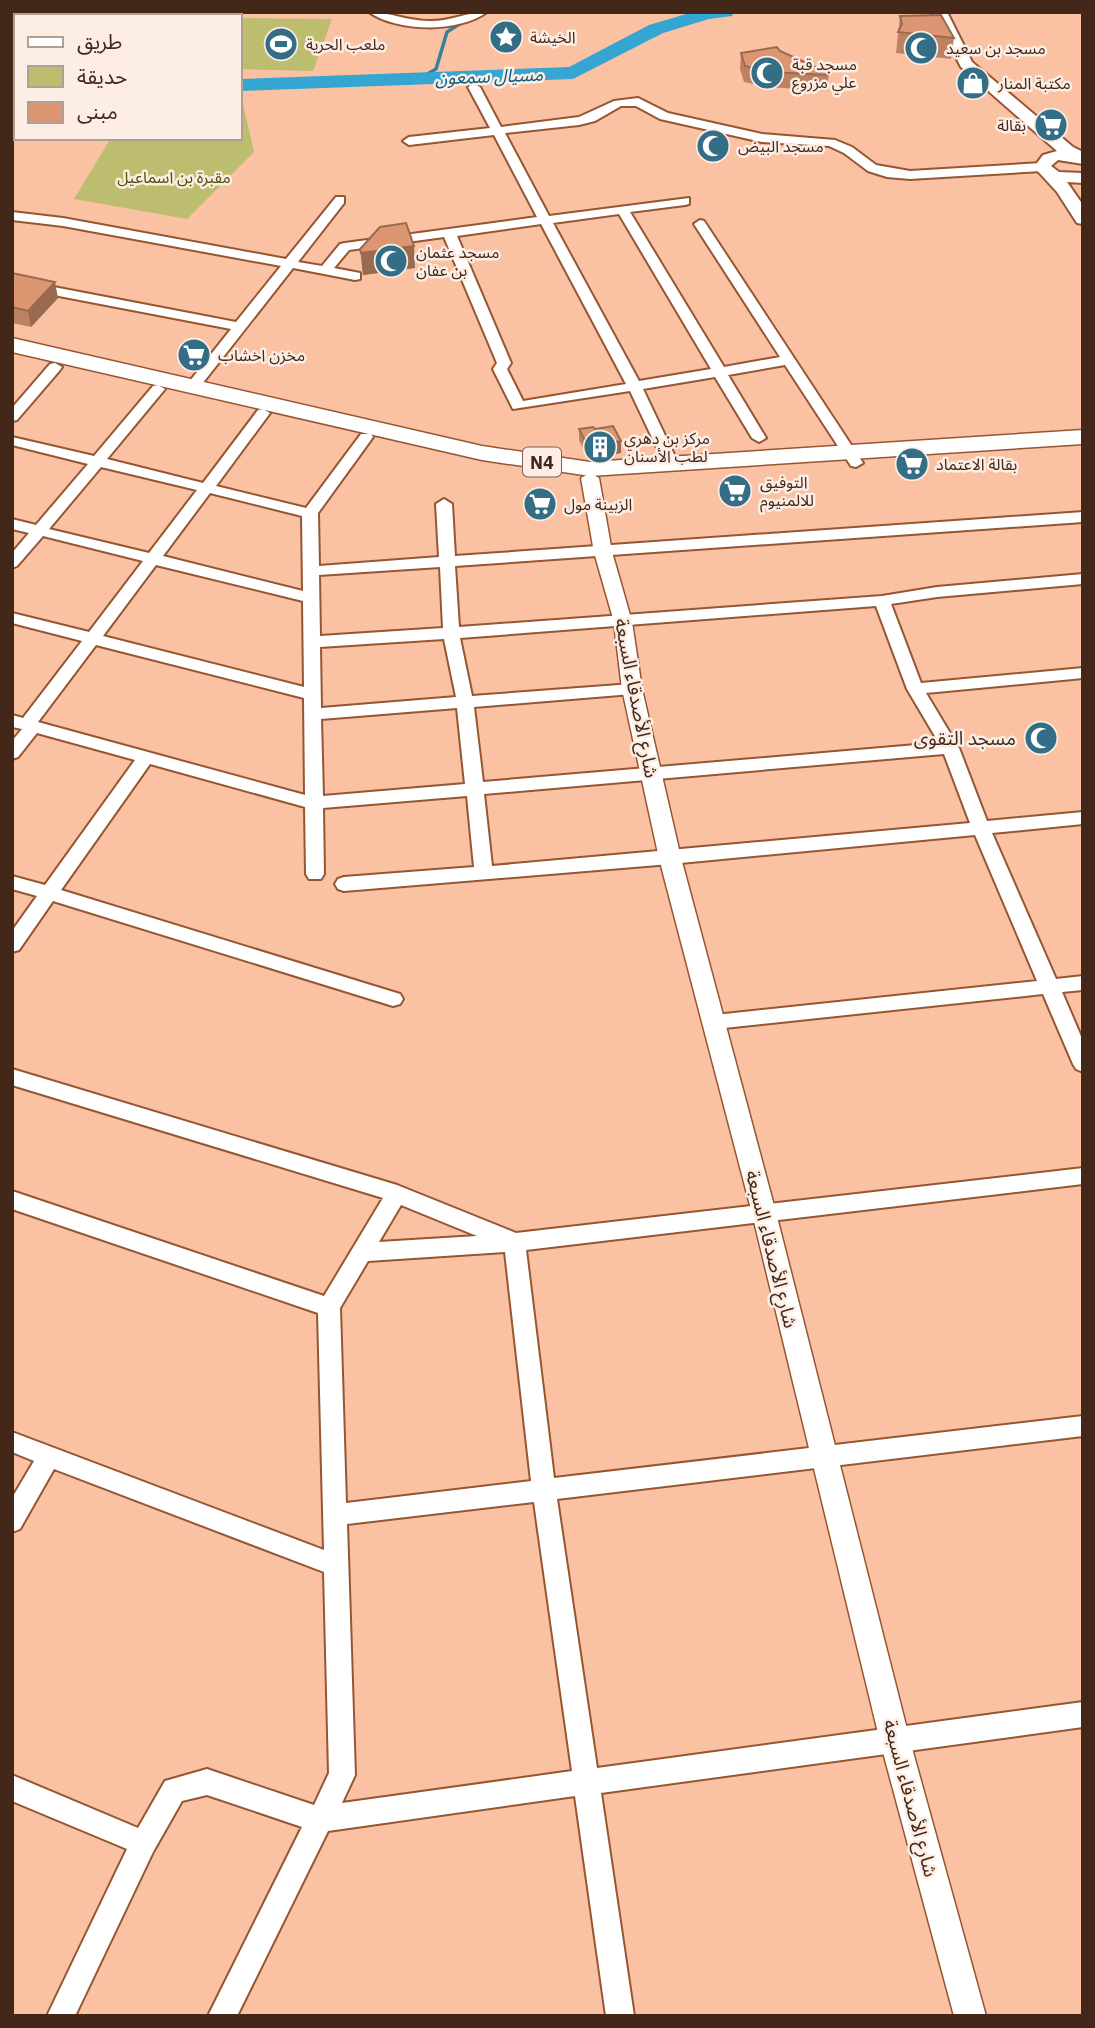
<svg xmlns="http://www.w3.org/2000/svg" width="1095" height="2028" viewBox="0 0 1095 2028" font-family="'IBM Plex Sans','Noto Sans Arabic',sans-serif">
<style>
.green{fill:#bcbd6f}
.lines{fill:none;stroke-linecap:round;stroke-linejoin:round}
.stream{stroke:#39809a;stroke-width:3.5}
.river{fill:#35a5d1;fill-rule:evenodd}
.minor-casing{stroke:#955632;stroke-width:4}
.tertiary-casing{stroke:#955632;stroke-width:3}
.secondary-casing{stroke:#955632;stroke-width:4}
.trunk-casing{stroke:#955632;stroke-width:3}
.minor{fill:#fff;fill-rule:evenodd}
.tertiary{fill:#fff;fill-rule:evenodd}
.secondary{fill:#fff;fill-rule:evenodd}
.trunk{fill:#fff;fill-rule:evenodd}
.wall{fill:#bd8262}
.shaded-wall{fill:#9a6a50}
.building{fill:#dc9772;stroke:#9a6a50;stroke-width:2}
.labels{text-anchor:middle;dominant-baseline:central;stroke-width:5;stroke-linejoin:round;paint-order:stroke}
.far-poi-label{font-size:16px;fill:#432819;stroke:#fcede5;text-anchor:start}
.far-park-label{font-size:16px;fill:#504f04;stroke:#fcede5}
.far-water-label{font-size:18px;font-style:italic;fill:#055f7d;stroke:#fcede5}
.shield{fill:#fcede5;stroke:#7a6356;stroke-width:2}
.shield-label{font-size:18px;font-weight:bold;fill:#432819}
.street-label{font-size:19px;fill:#432819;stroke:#fcede5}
.poi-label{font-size:19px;fill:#432819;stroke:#fcede5;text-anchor:end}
</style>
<rect width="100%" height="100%" fill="#fbc1a3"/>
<path class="green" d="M 240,18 L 332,19 L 313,71 L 240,69 Z
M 243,104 L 254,152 L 187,219 L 74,199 L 111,138 L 240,138 L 240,105 Z"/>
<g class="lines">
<path class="stream" d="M 417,80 L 436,69 L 447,32 L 464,21"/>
<path class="river" d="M 693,12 L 734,12 L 732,16 L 709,19 L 663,33 L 573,79 L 240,91 L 240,79 L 569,67 L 649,25 Z
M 16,92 L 16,104 L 12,105 L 12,93 Z"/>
<defs>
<path id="minor" d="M 29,12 L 40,12 L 40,16 L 29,16 Z
M 58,12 L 69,12 L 68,16 L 57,16 Z
M 103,12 L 120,12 L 115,16 L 98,16 Z
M 369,12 C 389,12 408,21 428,21 C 449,22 467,12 487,12 C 459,33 397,32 369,12 Z
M 12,29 L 16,29 L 16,35 L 12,35 Z
M 16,53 L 16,59 L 12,60 L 12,54 Z
M 474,84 L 480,87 L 501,127 L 579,117 L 614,101 L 638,98 L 668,113 L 762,134 L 835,140 L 852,147 L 876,165 L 910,171 L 1042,163 L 1048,167 L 1042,171 L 910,179 L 887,177 L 868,171 L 844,153 L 829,146 L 762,142 L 660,119 L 636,106 L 621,106 L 595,121 L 579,125 L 505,133 L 549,216 L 689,198 L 689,204 L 685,205 L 630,212 L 724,367 L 780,357 L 694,224 L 700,220 L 704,221 L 863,463 L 856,467 L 851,466 L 785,365 L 728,375 L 766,438 L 759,442 L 752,438 L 715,377 L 643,389 L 679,465 L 672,469 L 665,465 L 630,391 L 513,409 L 493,369 L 497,363 L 444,237 L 349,250 L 334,268 L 360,273 L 360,279 L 355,280 L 293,268 L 198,389 L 193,390 L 186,386 L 231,329 L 12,287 L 12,279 L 236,322 L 281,266 L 63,226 L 12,220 L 12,212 L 63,218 L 286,259 L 336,197 L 344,197 L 344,203 L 298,262 L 322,266 L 340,244 L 345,243 L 537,217 L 494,135 L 409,145 L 403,141 L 409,137 L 490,128 L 468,87 ZM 619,214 L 711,369 L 639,381 L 553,223 ZM 541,224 L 626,384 L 523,401 L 507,369 L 511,363 L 457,236 Z
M 16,119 L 16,130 L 12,131 L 12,120 Z
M 55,363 L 62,367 L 60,370 L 17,420 L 12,421 L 12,408 L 50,364 Z
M 158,385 L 165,389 L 107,459 L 203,483 L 258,410 L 263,409 L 270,413 L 216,486 L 306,508 L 361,434 L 371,434 L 373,437 L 318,513 L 319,566 L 439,557 L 436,504 L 444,499 L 452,504 L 455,556 L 1083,512 L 1083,522 L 455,566 L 459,627 L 882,596 L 937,587 L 1083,574 L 1083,584 L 937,597 L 891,604 L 921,683 L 1083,668 L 1083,678 L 926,693 L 959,748 L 987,821 L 1083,812 L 1083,824 L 992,833 L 1056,979 L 1083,976 L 1083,990 L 1062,992 L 1083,1041 L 1083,1072 L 1076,1069 L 1073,1064 L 1043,994 L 715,1029 L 708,1027 L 705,1022 L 708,1017 L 715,1015 L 1037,981 L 975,835 L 670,864 L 344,891 L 338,889 L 335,884 L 338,879 L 344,877 L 474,867 L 467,796 L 323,808 L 324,874 L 321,879 L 309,879 L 306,874 L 305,807 L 150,764 L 61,890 L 400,994 L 403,999 L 400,1004 L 393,1006 L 53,901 L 19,950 L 12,952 L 12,931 L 37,896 L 12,889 L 12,876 L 45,885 L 135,760 L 37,733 L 18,757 L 12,759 L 12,741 L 22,729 L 12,727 L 12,715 L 23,718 L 82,641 L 12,623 L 12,613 L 89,632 L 143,561 L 43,536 L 17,566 L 12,568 L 12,553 L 29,533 L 12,529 L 12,519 L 36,525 L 88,464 L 12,445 L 12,437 L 94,456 L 153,386 ZM 101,467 L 197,490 L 149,553 L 49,529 ZM 210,493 L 302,516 L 303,591 L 163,556 ZM 156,565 L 303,601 L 304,687 L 103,636 ZM 440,567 L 443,628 L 320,636 L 319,575 ZM 876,606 L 907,689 L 939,743 L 483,782 L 474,707 L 632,694 L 640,689 L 632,684 L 472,696 L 460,638 ZM 444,639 L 456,697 L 321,708 L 320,647 ZM 96,645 L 304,698 L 305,795 L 38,722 ZM 457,708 L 465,784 L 323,796 L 321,719 ZM 944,754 L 970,823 L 492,866 L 484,794 Z
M 12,1069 L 397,1185 L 516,1233 L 1083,1168 L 1083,1184 L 526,1250 L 554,1478 L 1083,1416 L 1083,1436 L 557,1499 L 597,1768 L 1083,1702 L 1083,1727 L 601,1793 L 634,2016 L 606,2016 L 575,1796 L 328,1831 L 237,2016 L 208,2016 L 302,1827 L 207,1795 L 182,1801 L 153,1852 L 75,2016 L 47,2016 L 127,1849 L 12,1801 L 12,1775 L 138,1828 L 165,1781 L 207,1769 L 314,1805 L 329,1773 L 324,1572 L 54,1469 L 20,1529 L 12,1532 L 12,1498 L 34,1461 L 12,1452 L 12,1432 L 324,1550 L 318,1313 L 12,1209 L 12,1191 L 324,1296 L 383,1198 L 12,1085 ZM 401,1205 L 477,1236 L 379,1242 ZM 505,1252 L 531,1481 L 346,1503 L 340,1308 L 368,1261 ZM 534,1502 L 572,1771 L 342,1803 L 355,1775 L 347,1524 Z"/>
<path id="tertiary" d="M 590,473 L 599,478 L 612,552 L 632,622 L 642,689 L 681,858 L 776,1213 L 910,1741 L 986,2016 L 954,2016 L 880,1741 L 752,1213 L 659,858 L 622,689 L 614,622 L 594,552 L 581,478 Z"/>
<path id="secondary" d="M 932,12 L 947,12 L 972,62 L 1073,147 L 1083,152 L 1083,164 L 1058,160 L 1051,166 L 1059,172 L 1083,173 L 1083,183 L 1067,182 L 1083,205 L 1083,224 L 1077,223 L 1057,192 L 1034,167 L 1043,155 L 1057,151 L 961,67 Z"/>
<path id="trunk" d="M 12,338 L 482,446 L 590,462 L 1083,430 L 1083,444 L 590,476 L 482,460 L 12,352 Z"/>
</defs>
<use href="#minor" class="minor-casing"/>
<use href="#tertiary" class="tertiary-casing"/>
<use href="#secondary" class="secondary-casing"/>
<use href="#trunk" class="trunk-casing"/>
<use href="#minor" class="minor"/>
<use href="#tertiary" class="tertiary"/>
<use href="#secondary" class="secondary"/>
<use href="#trunk" class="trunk"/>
</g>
<path class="wall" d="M 900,16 L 954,38 L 951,59 L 896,53 Z
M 780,51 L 829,73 L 827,91 L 768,87 L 744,82 L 740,69 L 741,53 Z
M 360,249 L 415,268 L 363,275 Z
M 12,273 L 58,298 L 31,327 L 12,323 Z
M 579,429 L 595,429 L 621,441 L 621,453 L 588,459 L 579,440 Z"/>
<path class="shaded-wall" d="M 414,246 L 415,268 L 363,275 L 361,253 Z
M 55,282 L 58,298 L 31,327 L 28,311 Z
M 621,441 L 621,453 L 588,459 L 588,447 Z"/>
<path class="building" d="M 941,15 L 954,38 L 898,32 L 902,24 L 900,16 Z
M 777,47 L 780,51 L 829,73 L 828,75 L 769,72 L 745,66 L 741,53 Z
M 406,223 L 414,246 L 361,253 L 360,249 L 380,227 Z
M 12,273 L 55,282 L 28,311 L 12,307 Z
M 613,426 L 621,441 L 588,447 L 579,429 L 593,427 L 595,429 Z"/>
<defs>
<symbol id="sight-disc" viewBox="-11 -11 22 22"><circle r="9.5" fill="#346d86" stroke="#fcede5"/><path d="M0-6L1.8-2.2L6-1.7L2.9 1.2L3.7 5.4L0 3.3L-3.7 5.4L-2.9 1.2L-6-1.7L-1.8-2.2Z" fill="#fff"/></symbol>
<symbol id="stadium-disc" viewBox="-11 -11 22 22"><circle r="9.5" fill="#346d86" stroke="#fcede5"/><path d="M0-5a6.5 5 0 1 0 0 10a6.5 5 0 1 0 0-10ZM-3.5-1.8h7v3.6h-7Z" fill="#fff"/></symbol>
<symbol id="mosque-disc" viewBox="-11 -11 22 22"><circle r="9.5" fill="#346d86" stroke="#fcede5"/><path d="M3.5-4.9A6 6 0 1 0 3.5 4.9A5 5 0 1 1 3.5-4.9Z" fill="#fff"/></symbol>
<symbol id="shop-disc" viewBox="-11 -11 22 22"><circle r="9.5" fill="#346d86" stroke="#fcede5"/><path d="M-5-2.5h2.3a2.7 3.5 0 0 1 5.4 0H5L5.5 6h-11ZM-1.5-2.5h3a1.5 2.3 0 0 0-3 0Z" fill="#fff"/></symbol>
<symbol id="supermarket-disc" viewBox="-11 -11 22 22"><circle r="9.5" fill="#346d86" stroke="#fcede5"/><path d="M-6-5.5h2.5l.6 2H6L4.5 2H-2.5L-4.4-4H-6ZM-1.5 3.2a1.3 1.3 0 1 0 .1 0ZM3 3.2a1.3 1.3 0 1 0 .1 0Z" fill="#fff"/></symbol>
<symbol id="building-disc" viewBox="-11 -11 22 22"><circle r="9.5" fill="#346d86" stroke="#fcede5"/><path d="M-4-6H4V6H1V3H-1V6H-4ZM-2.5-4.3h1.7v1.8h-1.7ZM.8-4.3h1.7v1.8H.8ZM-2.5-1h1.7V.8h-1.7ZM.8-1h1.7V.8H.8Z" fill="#fff"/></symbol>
</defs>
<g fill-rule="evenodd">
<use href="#sight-disc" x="487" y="18" width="38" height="38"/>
<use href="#stadium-disc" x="262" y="25" width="38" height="38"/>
<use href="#mosque-disc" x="902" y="29" width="38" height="38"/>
<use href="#mosque-disc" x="748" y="54" width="38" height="38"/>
<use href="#shop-disc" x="954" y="64" width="38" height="38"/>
<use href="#supermarket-disc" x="1032" y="106" width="38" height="38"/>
<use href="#mosque-disc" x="694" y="127" width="38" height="38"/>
<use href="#mosque-disc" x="372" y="242" width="38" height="38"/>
<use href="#supermarket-disc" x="175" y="336" width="38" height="38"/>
<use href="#building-disc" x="581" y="428" width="38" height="38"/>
<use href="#supermarket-disc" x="893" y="445" width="38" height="38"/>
<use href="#supermarket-disc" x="716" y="472" width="38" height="38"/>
<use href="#supermarket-disc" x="521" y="485" width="38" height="38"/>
<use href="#mosque-disc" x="1022" y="719" width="38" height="38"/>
</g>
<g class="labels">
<g class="far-poi-label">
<text x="530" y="37">الخيشة</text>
<text x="306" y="44">ملعب الحرية</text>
<text x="946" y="48">مسجد بن سعيد</text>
<text x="792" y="64">مسجد قبة<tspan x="792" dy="18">علي مزروع</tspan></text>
<text x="998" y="83">مكتبة المنار</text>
<text x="1026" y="125" text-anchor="end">بقالة</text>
<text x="738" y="146">مسجد البيض</text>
<text x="416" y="252">مسجد عثمان<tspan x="416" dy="18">بن عفان</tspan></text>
<text x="218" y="355">مخزن اخشاب</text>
<text x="624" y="438">مركز بن دهري<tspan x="624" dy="18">لطب الأسنان</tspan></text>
<text x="936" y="464">بقالة الاعتماد</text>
<text x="760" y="482">التوفيق<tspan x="760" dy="18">للالمنيوم</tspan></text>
<text x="564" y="504">الزبينة مول</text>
</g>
<g class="far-park-label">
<text x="174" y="177">مقبرة بن اسماعيل</text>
</g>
<g class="far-water-label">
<text transform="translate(489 76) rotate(-2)">مسيال سمعون</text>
</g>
<rect class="shield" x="523" y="447.5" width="38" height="29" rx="5"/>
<g class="shield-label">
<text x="542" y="462">N4</text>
</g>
<g class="street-label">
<text transform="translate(637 698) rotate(79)">شارع الأصدقاء السبعة</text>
<text transform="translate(772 1249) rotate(76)">شارع الأصدقاء السبعة</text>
<text transform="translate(911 1798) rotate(75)">شارع الأصدقاء السبعة</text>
</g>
<g class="poi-label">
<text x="1016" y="738">مسجد التقوى</text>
</g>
</g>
<rect width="1095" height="2028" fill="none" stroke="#432819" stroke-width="28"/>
<rect x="14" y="14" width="228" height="126" fill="#fcede5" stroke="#b29e93" stroke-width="2"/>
<rect x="28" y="37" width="35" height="10" fill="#ffffff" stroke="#b29e93" stroke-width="2"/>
<text x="77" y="49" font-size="21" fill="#432819">طريق</text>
<rect x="28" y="66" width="35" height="21" fill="#bcbd6f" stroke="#b29e93" stroke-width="2"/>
<text x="77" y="84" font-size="21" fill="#432819">حديقة</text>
<rect x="28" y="102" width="35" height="21" fill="#dc9772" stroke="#b29e93" stroke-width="2"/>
<text x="77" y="119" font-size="21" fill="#432819">مبنى</text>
</svg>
